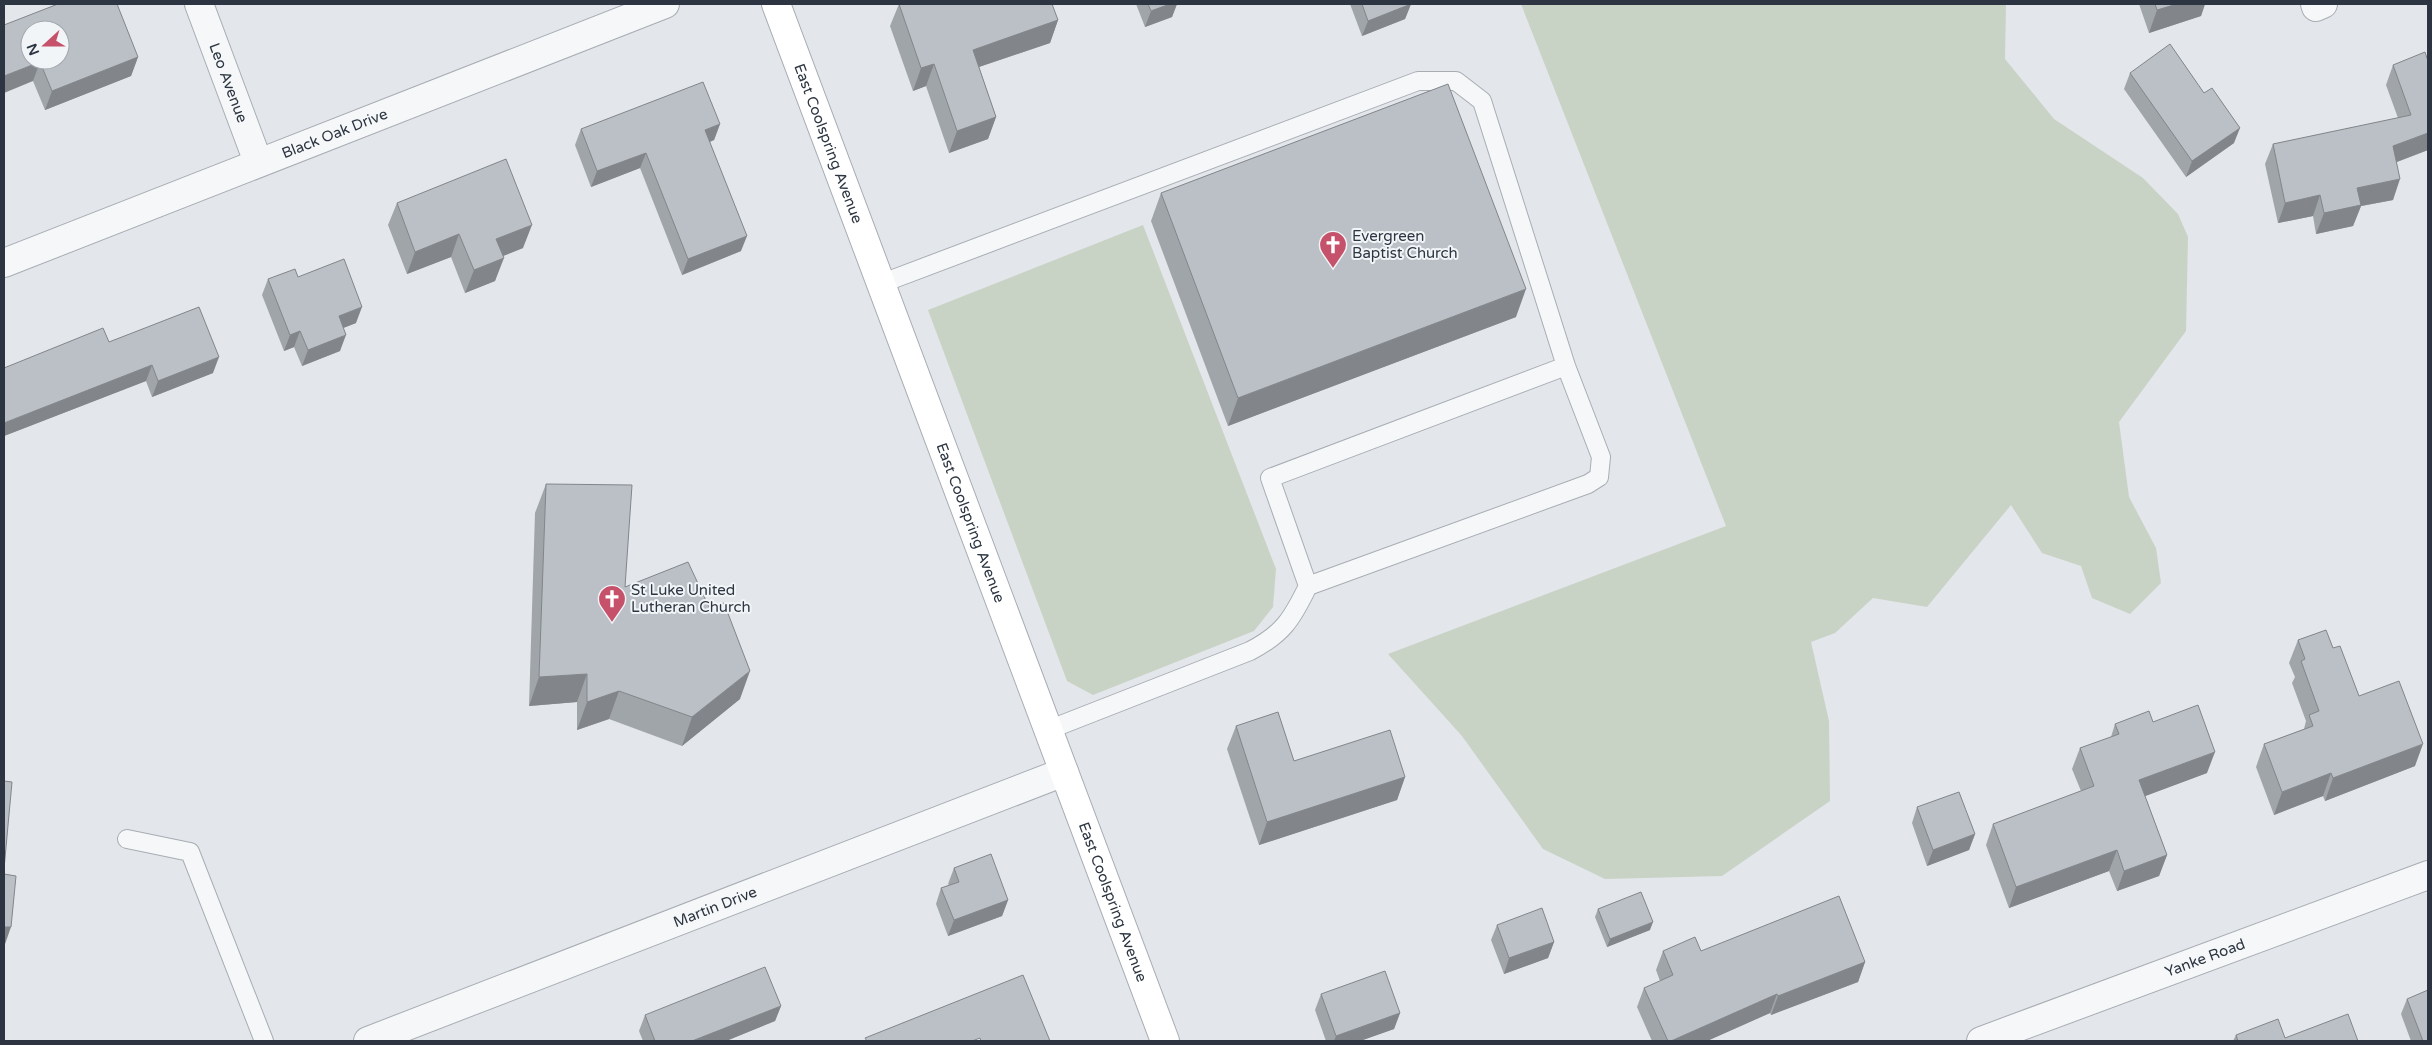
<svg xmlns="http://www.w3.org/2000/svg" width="2432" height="1045" viewBox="0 0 2432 1045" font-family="'Varela Round',sans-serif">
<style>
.green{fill:#c9d3c5}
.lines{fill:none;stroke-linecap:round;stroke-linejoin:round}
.lane-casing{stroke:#a8adb4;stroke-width:20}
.street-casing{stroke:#a8adb4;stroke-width:30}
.secondary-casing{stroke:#a8adb4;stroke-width:30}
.lane{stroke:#f5f7f8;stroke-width:18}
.street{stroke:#f5f7f8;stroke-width:28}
.secondary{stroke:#fff;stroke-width:28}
.wall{fill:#a0a5aa}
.shaded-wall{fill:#82868b}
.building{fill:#bac0c6;stroke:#82868b;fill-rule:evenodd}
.labels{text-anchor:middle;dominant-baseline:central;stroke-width:4;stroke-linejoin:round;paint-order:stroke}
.street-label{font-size:15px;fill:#2c3541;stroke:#f2f5f7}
.poi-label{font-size:15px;fill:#2c3541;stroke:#f2f5f7;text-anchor:start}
</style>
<rect width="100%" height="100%" fill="#e3e6ea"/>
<path class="green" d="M 1521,4 L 2006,4 L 2005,59 L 2054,119 L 2143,178 L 2178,214 L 2188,237 L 2186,331 L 2119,422 L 2129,497 L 2156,548 L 2161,583 L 2130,614 L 2092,598 L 2081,566 L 2042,553 L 2011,505 L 1927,607 L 1873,598 L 1835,633 L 1811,642 L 1829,721 L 1830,801 L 1722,876 L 1605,879 L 1543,849 L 1462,736 L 1388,654 L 1726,526 Z
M 1143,225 L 1276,569 L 1273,607 L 1254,631 L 1093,695 L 1067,681 L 928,310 Z"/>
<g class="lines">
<defs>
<path id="lane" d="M 880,284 L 1418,81 L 1456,81 L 1482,101 L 1566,366 L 1270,478 L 1308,586
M 1048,730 L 1250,651 C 1283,634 1292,619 1308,586 L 1588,484 L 1599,477 L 1601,457 L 1566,366
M 127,839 L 190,852 L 264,1041"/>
<g id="street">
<path id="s1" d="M 199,4 L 258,162"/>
<path d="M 2315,4 L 2316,7 L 2323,4"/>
<path id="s2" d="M 4,263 L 665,4"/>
<path id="s3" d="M 368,1041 L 1064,772"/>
<path id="s4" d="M 1981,1041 L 2428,875"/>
</g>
<g id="secondary">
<path id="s5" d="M 776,4 L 1165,1041"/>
</g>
</defs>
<use href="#lane" class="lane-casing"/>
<use href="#street" class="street-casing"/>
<use href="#secondary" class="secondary-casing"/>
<use href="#lane" class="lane"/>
<use href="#street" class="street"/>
<use href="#secondary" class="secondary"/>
</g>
<path class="wall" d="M 899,4 L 1058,20 L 1050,43 L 979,67 L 996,117 L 988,139 L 949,153 L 926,86 L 913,91 L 890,26 Z
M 1136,4 L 1177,4 L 1172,17 L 1145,27 Z
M 1350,4 L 1411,4 L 1405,19 L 1362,36 Z
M 2139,4 L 2205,4 L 2201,16 L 2149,33 Z
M 4,25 L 138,57 L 131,76 L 45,110 L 33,81 Z
M 2428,61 L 2428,150 L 2397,162 L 2393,200 L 2361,206 L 2353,226 L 2316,234 L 2313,216 L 2278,223 L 2265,164 L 2273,144 L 2398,118 L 2386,85 L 2393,65 Z
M 2130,73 L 2234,143 L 2186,177 L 2124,89 Z
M 720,124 L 714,140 L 710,142 L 741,251 L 682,275 L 640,168 L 591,187 L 575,145 L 581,129 Z
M 1161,193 L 1516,317 L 1228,426 L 1151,221 Z
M 397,203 L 523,248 L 503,256 L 495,281 L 465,293 L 451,257 L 407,274 L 388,225 Z
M 298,277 L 356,323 L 343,328 L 340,351 L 302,366 L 294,347 L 284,351 L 262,295 L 268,279 Z
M 109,342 L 213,373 L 152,397 L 146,381 L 4,436 Z
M 546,484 L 625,587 L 740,699 L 682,746 L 609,719 L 577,730 L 577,702 L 529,706 L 535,513 Z
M 2298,640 L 2333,648 L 2359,696 L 2415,766 L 2325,801 L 2323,796 L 2274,815 L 2256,767 L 2264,744 L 2304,729 L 2306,721 L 2292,683 L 2295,677 L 2289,663 Z
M 2153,722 L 2207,773 L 2145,796 L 2167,855 L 2159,876 L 2117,891 L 2109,871 L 2009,908 L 1986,845 L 1993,824 L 2081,791 L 2072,769 L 2080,748 L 2111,737 L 2115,724 Z
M 1236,726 L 1294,761 L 1405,777 L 1397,800 L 1259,845 L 1227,749 Z
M 1917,807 L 1975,834 L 1969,850 L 1927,866 L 1912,823 Z
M 954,868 L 1008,900 L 1002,916 L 948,936 L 936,904 L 941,888 L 949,885 L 948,884 Z
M 1598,909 L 1650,930 L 1607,947 L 1595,917 Z
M 1497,925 L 1554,942 L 1548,958 L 1504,974 L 1491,940 Z
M 1663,951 L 1865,962 L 1858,982 L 1771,1015 L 1770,1013 L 1707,1041 L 1652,1041 L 1637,1007 L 1644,988 L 1660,981 L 1656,970 Z
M 1321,994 L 1400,1013 L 1394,1029 L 1360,1041 L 1326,1041 L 1315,1010 Z
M 2407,999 L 2428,1041 L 2411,1041 L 2401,1014 Z
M 781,1006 L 775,1021 L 726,1041 L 643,1041 L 639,1031 L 645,1015 Z
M 2236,1035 L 2285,1038 L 2358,1041 L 2233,1041 Z"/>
<path class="shaded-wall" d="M 1169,4 L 1177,4 L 1172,17 L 1145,27 L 1151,11 Z
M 1411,4 L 1405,19 L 1362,36 L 1368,21 Z
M 2177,4 L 2205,4 L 2201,16 L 2149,33 L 2157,10 Z
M 1058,20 L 1050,43 L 964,72 L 973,50 Z
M 138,57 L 131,76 L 45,110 L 52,91 Z
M 40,62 L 33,81 L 4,93 L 4,76 Z
M 934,64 L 926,86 L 913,91 L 921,68 Z
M 996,117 L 988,139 L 949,153 L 957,131 Z
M 720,124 L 714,140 L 699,146 L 705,130 Z
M 2240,128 L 2234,143 L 2186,177 L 2192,161 Z
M 2428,133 L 2428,150 L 2386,166 L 2393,146 Z
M 646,153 L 640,168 L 591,187 L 597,171 Z
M 2400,179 L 2393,200 L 2361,206 L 2353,226 L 2316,234 L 2324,213 L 2357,188 Z
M 2320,195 L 2313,216 L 2278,223 L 2285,203 Z
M 532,225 L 523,248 L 488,262 L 496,239 Z
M 459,234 L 451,257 L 407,274 L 415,252 Z
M 747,236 L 741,251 L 682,275 L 688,259 Z
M 504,258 L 495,281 L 465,293 L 474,270 Z
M 1526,289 L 1516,317 L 1228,426 L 1238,398 Z
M 362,307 L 356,323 L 333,332 L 339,316 Z
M 300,331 L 294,347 L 284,351 L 290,335 Z
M 346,335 L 340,351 L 302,366 L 308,350 Z
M 219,357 L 213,373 L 152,397 L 158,381 Z
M 152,365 L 146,381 L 4,436 L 4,423 Z
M 750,671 L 740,699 L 682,746 L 692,717 Z
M 587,674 L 577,702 L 529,706 L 539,677 Z
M 619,691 L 609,719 L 577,730 L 587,702 Z
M 2423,744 L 2415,766 L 2325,801 L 2333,778 Z
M 2215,752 L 2207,773 L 2132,801 L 2139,780 Z
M 2331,773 L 2323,796 L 2274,815 L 2282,792 Z
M 1405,777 L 1397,800 L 1259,845 L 1267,822 Z
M 1975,834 L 1969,850 L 1927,866 L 1933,850 Z
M 2117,850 L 2109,871 L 2009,908 L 2016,887 Z
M 2167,855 L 2159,876 L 2117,891 L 2124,871 Z
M 1008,900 L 1002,916 L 948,936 L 954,920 Z
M 1653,922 L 1650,930 L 1607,947 L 1610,939 Z
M 4,927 L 11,927 L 4,947 Z
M 1554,942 L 1548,958 L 1504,974 L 1509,958 Z
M 1865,962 L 1858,982 L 1771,1015 L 1778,996 Z
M 1777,994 L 1770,1013 L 1707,1041 L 1671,1041 Z
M 781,1006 L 775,1021 L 726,1041 L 692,1041 Z
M 1400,1013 L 1394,1029 L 1360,1041 L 1334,1041 L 1336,1036 Z"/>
<path class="building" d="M 58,4 L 117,4 L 138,57 L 52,91 L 40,62 L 4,76 L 4,25 ZM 30,30 L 60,30 L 60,60 L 30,60 Z
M 899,4 L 1052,4 L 1058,20 L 973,50 L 996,117 L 957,131 L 934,64 L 921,68 Z
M 1148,4 L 1170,4 L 1151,11 Z
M 1362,4 L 1411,4 L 1368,21 Z
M 2155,4 L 2177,4 L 2157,10 Z
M 2170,44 L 2204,93 L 2212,88 L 2240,128 L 2192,161 L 2130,73 Z
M 2425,52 L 2428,61 L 2428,133 L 2393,146 L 2400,179 L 2357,188 L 2361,205 L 2324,213 L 2320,195 L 2285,203 L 2273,144 L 2411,115 L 2393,65 Z
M 703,82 L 720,124 L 705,130 L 747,236 L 688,259 L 646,153 L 597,171 L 581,129 Z
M 1448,84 L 1526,289 L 1238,398 L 1161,193 Z
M 506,159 L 532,225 L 496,239 L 504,258 L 474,270 L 459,234 L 415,252 L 397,203 Z
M 344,259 L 362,307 L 339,316 L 346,335 L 308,350 L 300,331 L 290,335 L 268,279 L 295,269 L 298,277 Z
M 199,307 L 219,357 L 158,381 L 152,365 L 4,423 L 4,368 L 103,328 L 109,342 Z
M 546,484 L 632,485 L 625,587 L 688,562 L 709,607 L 724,603 L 750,671 L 692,717 L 619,691 L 587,702 L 587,674 L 539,677 Z
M 2326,630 L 2333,648 L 2340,646 L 2359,696 L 2399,681 L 2423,744 L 2333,778 L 2331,773 L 2282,792 L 2264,744 L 2313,726 L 2309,715 L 2319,711 L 2301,661 L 2305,659 L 2298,640 Z
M 2198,705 L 2215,752 L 2139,780 L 2167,855 L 2124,871 L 2117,850 L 2016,887 L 1993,824 L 2094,786 L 2080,748 L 2119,734 L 2115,724 L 2149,711 L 2153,722 Z
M 1278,712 L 1294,761 L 1390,730 L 1405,777 L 1267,822 L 1236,726 Z
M 4,781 L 12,782 L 4,869 Z
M 1959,792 L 1975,834 L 1933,850 L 1917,807 Z
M 991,854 L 1008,900 L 954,920 L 941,888 L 959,882 L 954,868 Z
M 4,874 L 16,876 L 11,927 L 4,927 Z
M 1641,892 L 1653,922 L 1610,939 L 1598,909 Z
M 1839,896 L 1865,962 L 1778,996 L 1777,994 L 1671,1041 L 1668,1041 L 1644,988 L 1673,975 L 1663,951 L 1695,937 L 1701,951 Z
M 1542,908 L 1554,942 L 1509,958 L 1497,925 Z
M 765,967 L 781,1006 L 692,1041 L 655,1041 L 645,1015 Z
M 1385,971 L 1400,1013 L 1336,1036 L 1321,994 Z
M 1023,975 L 1050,1041 L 981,1041 L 980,1038 L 972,1041 L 867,1041 L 865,1038 Z
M 2428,990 L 2428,1041 L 2423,1041 L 2407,999 Z
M 2348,1014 L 2358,1041 L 2238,1041 L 2236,1035 L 2278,1019 L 2285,1038 Z"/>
<defs>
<symbol id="church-pin" viewBox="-11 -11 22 30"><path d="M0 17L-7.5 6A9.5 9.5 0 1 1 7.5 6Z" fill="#c5526a" stroke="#f2f5f7"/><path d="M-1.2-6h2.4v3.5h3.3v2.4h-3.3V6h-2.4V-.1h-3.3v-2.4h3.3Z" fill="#fff"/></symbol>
</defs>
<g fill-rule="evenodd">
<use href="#church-pin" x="1317" y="229" width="32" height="43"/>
<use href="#church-pin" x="596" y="583" width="32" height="43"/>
</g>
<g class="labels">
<g class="street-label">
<text stroke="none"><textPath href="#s1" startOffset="84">Leo Avenue</textPath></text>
<text stroke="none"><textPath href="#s2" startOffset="355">Black Oak Drive</textPath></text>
<text stroke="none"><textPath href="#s5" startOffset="149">East Coolspring Avenue</textPath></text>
<text stroke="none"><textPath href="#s5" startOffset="554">East Coolspring Avenue</textPath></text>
<text stroke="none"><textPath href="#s5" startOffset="959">East Coolspring Avenue</textPath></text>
<text stroke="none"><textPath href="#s3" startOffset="372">Martin Drive</textPath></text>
<text stroke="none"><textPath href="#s4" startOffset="239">Yanke Road</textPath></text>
</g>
<g class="poi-label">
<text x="1352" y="236">Evergreen<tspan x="1352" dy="17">Baptist Church</tspan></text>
<text x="631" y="590">St Luke United<tspan x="631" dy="17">Lutheran Church</tspan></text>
</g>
</g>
<rect width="2432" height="1045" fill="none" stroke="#2c3541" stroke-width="10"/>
<g transform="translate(45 45) rotate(249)"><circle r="24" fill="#f2f5f7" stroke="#a3a8ae"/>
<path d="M0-4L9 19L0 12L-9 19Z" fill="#c5526a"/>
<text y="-8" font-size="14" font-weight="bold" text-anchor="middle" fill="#2c3541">N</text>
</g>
</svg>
